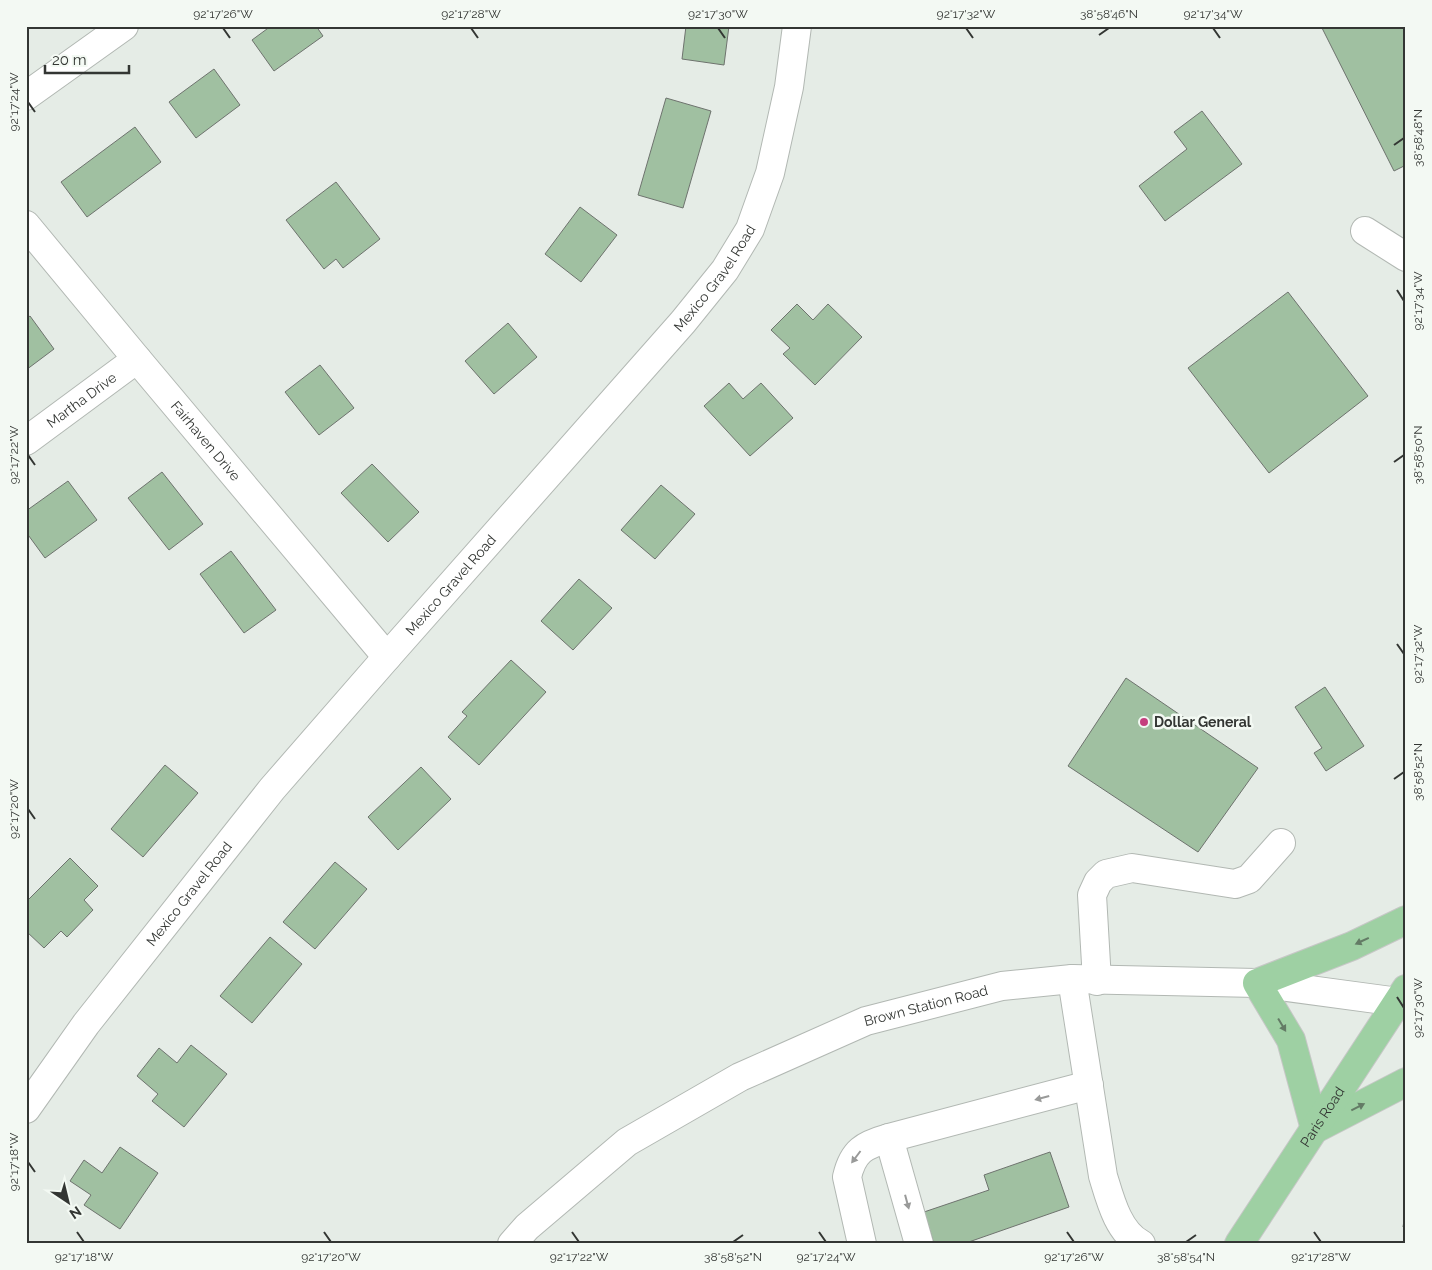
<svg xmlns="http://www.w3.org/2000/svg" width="1432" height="1270" viewBox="0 0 1432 1270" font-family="Raleway,sans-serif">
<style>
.building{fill:#a0c0a1;stroke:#6e736e}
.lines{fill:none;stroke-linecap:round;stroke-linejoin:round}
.minor-casing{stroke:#b2b8b3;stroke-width:30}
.major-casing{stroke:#c6c7c6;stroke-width:30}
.minor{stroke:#fff;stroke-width:28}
.major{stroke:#9ed0a3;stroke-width:28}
.oneway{fill:#637b65}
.oneway2{fill:#999a99}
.ticks{fill:none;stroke:#333633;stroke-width:2}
.poi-dot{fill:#c53e7d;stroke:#f3f9f3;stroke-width:2}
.labels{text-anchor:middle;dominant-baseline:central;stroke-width:5;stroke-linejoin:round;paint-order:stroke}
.street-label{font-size:14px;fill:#333633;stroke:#f3f9f3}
.poi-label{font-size:14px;font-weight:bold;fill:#333633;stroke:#f3f9f3;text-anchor:start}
.neatline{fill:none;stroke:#333633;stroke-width:2}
.ticks-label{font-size:12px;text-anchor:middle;fill:#333633}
</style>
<rect width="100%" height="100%" fill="#e5ece6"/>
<path class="building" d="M 271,26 L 316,26 L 323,36 L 274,71 L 252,40 Z
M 686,26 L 729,26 L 724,65 L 682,59 Z
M 1321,26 L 1406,26 L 1406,165 L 1394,171 Z
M 214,69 L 240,105 L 196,138 L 169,102 Z
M 666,98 L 711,111 L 683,208 L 638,195 Z
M 1202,111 L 1242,164 L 1165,221 L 1139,186 L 1187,149 L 1174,132 Z
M 135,127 L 161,162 L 87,217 L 61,182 Z
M 336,182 L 380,239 L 343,268 L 336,259 L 324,269 L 286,220 Z
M 580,207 L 617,235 L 581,282 L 545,254 Z
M 1288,292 L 1368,396 L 1269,473 L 1188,368 Z
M 797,304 L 813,320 L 828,304 L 862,337 L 815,385 L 783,354 L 790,348 L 771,330 Z
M 30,316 L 54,349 L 26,370 L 26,319 Z
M 508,323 L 537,357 L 494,394 L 465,361 Z
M 320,365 L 354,408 L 319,435 L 285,392 Z
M 729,383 L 743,399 L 761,383 L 793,418 L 750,456 L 704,406 Z
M 372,464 L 419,512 L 388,542 L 341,493 Z
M 162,472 L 203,524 L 169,550 L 128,498 Z
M 68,481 L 97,520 L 45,558 L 26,532 L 26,511 Z
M 661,485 L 695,514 L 655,559 L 621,530 Z
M 231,551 L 276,610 L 244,633 L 200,574 Z
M 579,579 L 612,608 L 573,650 L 541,621 Z
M 511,660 L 546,692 L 479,765 L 448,737 L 467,716 L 462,712 Z
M 1126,678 L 1258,768 L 1198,852 L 1068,766 Z
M 1325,687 L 1364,746 L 1326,771 L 1314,753 L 1322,748 L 1295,707 Z
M 165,765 L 198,793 L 143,857 L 111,829 Z
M 421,767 L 451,799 L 398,850 L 368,817 Z
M 70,858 L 98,886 L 84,900 L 93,910 L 67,937 L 61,931 L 44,948 L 26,931 L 26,902 Z
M 335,862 L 367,889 L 315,949 L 283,922 Z
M 270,937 L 302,964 L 252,1023 L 220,996 Z
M 191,1045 L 227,1074 L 184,1127 L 152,1101 L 158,1094 L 137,1076 L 159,1048 L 177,1063 Z
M 120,1147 L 158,1173 L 120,1229 L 84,1205 L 91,1195 L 70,1181 L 84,1160 L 102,1173 Z
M 1050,1152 L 1069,1207 L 963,1244 L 934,1244 L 924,1212 L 989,1190 L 984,1175 Z
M 1406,1208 L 1406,1227 L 1403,1227 Z"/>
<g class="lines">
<defs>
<g id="minor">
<path d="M 26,96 L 124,26"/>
<path id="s1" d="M 26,225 L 137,359 L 387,657"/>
<path d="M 1365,231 L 1406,257"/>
<path id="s2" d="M 26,441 L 137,359"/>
<path d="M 1072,979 L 1103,1176 C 1110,1199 1118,1232 1141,1244"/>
<path d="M 1097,981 L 1092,895 L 1098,882 L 1106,874 L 1132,868 L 1235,884 L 1249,879 L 1281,843"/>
<path id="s3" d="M 26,1109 L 86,1024 L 272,789 L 387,657 L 683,322 L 725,270 L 750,229 L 770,173 L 789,87 L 797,26"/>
<path d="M 889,1138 L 919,1244"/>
<path id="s4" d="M 512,1244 L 527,1227 L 627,1142 L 740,1077 L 866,1021 L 1002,986 L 1072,979 L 1257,983 L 1406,1003"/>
<path d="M 862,1244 L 847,1177 C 853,1151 864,1145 889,1138 L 1089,1085"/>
</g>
<g id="major">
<path d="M 1406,920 L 1352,946 L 1257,983 L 1291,1040 L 1315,1129 L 1406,1082"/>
<path id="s5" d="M 1239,1244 L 1406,989"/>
</g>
</defs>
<use href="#minor" class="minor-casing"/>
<use href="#major" class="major-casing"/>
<use href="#minor" class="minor"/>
<use href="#major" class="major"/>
</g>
<defs><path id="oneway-solid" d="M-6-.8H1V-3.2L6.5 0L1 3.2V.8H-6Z" transform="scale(1.25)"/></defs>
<g class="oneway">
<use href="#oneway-solid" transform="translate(1362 941) rotate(155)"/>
<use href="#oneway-solid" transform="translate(1282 1025) rotate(59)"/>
<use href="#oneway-solid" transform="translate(1358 1107) rotate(-27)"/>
</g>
<g class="oneway2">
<use href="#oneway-solid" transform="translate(1042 1098) rotate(165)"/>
<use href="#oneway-solid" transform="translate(856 1157) rotate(127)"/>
<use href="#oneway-solid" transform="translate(907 1202) rotate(75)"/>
</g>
<path class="ticks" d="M 223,28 L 230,38M 471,28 L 478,38M 718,28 L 725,38M 966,28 L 973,38M 1213,28 L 1220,38M 1099,35 L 1109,28M 28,102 L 35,112M 1394,145 L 1404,138M 1397,290 L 1404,301M 28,455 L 35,465M 1394,462 L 1404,455M 1397,644 L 1404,654M 1394,779 L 1404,772M 28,809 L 35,819M 1397,997 L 1404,1008M 28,1162 L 35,1172M 77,1232 L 84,1242M 324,1232 L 331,1242M 572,1232 L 579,1242M 819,1232 L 826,1242M 1067,1232 L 1074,1242M 1314,1232 L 1321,1242M 733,1242 L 743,1235M 1186,1242 L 1196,1235"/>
<circle class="poi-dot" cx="1144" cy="722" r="5"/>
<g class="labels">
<g class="street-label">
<text stroke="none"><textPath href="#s3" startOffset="1080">Mexico Gravel Road</textPath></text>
<text stroke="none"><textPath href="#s2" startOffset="69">Martha Drive</textPath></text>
<text stroke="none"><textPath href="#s1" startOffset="281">Fairhaven Drive</textPath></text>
<text stroke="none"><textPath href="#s3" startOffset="675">Mexico Gravel Road</textPath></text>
<text stroke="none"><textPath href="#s3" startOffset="270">Mexico Gravel Road</textPath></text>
<text stroke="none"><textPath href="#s4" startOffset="484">Brown Station Road</textPath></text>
<text stroke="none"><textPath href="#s5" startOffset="152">Paris Road</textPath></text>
</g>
<g class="poi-label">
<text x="1154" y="722">Dollar General</text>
</g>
</g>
<rect width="1432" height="1270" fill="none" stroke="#f3f9f3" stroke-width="55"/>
<g transform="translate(68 1202) rotate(145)" stroke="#f3f9f3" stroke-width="4" paint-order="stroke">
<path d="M0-4L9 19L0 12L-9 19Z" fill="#333633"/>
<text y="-8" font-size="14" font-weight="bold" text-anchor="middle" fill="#333633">N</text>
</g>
<path d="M45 65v8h84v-8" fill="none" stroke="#333633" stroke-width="2.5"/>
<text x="52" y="65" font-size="15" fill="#333633" stroke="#f3f9f3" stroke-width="4" paint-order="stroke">20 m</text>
<rect x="28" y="28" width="1376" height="1214" class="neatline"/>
<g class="ticks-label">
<text x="223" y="18">92°17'26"W</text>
<text x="471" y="18">92°17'28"W</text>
<text x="718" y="18">92°17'30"W</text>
<text x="966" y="18">92°17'32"W</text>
<text x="1109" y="18">38°58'46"N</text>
<text x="1213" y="18">92°17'34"W</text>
<text transform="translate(14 102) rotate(-90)" y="4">92°17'24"W</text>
<text transform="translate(1418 138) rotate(-90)" y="4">38°58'48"N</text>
<text transform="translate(1418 301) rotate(-90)" y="4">92°17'34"W</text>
<text transform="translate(1418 455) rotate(-90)" y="4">38°58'50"N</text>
<text transform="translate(14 455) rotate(-90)" y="4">92°17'22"W</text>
<text transform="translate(1418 654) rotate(-90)" y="4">92°17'32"W</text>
<text transform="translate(1418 772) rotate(-90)" y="4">38°58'52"N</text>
<text transform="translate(14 809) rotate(-90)" y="4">92°17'20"W</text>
<text transform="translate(1418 1008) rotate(-90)" y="4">92°17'30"W</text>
<text transform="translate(14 1162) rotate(-90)" y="4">92°17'18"W</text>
<text x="84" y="1261">92°17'18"W</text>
<text x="331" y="1261">92°17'20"W</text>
<text x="579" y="1261">92°17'22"W</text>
<text x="733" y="1261">38°58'52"N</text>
<text x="826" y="1261">92°17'24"W</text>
<text x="1074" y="1261">92°17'26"W</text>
<text x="1186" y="1261">38°58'54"N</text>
<text x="1321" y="1261">92°17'28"W</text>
</g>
</svg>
